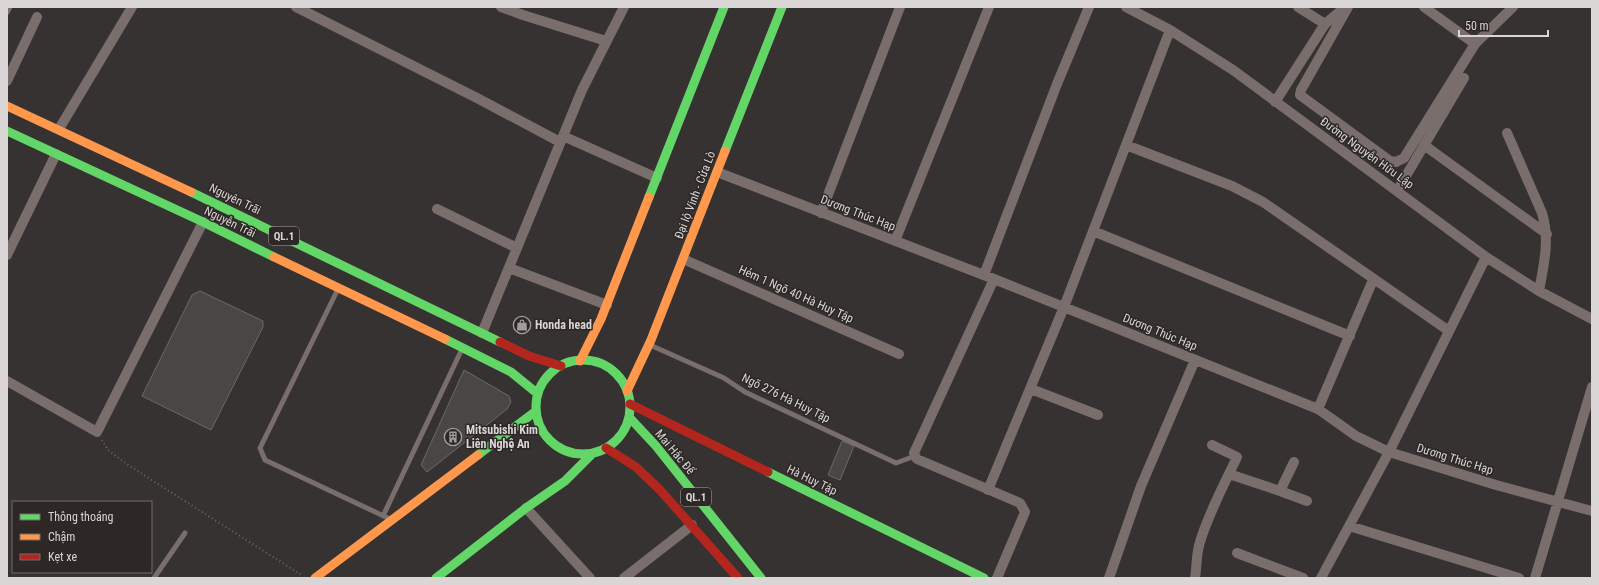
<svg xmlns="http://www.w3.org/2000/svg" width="1599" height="585" viewBox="0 0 1599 585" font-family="'Roboto Condensed',sans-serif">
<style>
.building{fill:#484746;stroke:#6a6a69}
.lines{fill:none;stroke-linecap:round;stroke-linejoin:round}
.path{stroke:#6d6866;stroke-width:2;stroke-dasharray:1 3;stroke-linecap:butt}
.lane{stroke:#796e6c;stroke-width:5}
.street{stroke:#796e6c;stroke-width:10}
.fast{stroke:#63d668;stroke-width:9}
.slow{stroke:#ff974d;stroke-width:9}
.jam{stroke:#b3261e;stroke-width:9}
.labels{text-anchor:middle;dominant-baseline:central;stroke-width:3;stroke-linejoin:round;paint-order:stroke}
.shield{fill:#2d2726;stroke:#a6a2a0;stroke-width:1}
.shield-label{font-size:11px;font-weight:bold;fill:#dad6d5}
.street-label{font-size:12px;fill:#dad6d5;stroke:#2d2726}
.poi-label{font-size:12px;font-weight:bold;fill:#dad6d5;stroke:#2d2726;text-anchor:start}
</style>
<rect width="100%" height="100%" fill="#363231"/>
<path class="building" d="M 200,291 L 263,321 L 263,327 L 211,430 L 142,396 L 192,295 Z
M 464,370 L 509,396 L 511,402 L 507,409 L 427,472 L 421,465 Z
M 842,441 L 854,446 L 840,480 L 828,475 Z"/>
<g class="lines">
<path class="path" d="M 102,440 L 108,450 L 128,465 L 303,576"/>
<path class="lane" d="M 7,13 L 10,7
M 338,289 L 260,448 L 265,460 L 390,519
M 650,345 L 724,378 L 745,392 L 896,463 L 915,456
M 383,516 L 462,349
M 154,578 L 185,533"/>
<path class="street" d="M 296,7 L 477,98 L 560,142
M 501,7 L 523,15 L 606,41
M 1126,7 L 1170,30 L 1233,70 L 1486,257 L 1539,291 L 1592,319
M 1298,7 L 1325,24 L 1345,7
M 1348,7 L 1301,90 L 1300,95 L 1390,161 L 1396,162 L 1404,158 L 1475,44 L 1513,7
M 1424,7 L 1475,44
M 7,81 L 37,17
M 1275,102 L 1325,24
M 59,129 L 132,7
M 1507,133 L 1542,213 C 1550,240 1544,264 1539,291
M 563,136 L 657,178
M 1126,145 L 1232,186 L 1263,202 L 1449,331
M 1424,145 L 1547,234
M 717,172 L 994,279 L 1318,409 L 1356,436 L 1389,452 L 1496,485 L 1592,511
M 1397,191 L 1464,78
M 437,209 L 517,248
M 821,213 L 900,7
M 1093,231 L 1350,336
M 895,241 L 989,7
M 7,255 L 56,154
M 683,259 L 899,354
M 509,268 L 607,305
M 984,275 L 1057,84 L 1089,7
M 994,279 L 914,453 L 915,456 L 917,459 L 1020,503 L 1025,512 L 997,578
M 482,333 L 582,90 L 624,7
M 7,381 L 97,432 L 203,222
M 1031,389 L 1098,415
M 1318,409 L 1373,280
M 1229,474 L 1280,491 L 1294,462
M 988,490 L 1064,307 L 1170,30
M 1280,491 L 1307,501
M 526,508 L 590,578
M 1349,526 L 1519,578
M 1237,553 L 1303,578
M 624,578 L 692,525
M 1109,578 L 1141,486 L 1195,360
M 1195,578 C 1197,566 1196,554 1200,542 C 1209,512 1224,485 1237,457 L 1212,445
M 1321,578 L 1389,452 L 1486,257
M 1535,578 L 1592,387"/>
<path class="fast" d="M 7,131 L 203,222 L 274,257
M 725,151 L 782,7
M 191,192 L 500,342
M 649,197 L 724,7
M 445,339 L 511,372 L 538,394
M536 407a47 47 0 1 1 94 0a47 47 0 1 1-94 0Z
M 629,417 L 656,446 L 761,578
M 478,455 L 536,411
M 768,472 L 984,578
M 436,578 L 526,508 L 565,481 L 593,453"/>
<path class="slow" d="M 7,106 L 191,192
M 274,257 L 445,339
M 580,361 L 601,319 L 649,197
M 627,391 L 651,340 L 725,151
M 315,578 L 478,455"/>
<path class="jam" d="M 500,342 L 529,356 L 561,366
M 630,404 L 768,472
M 606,448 L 636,467 L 660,490 L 738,578"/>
</g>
<defs>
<symbol id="shop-ring" viewBox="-11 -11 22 22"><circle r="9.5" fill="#2d2726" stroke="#a19d9c" stroke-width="1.5"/><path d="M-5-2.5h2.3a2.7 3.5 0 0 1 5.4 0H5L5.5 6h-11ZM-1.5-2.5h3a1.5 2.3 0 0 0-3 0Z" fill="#a19d9c"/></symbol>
<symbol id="building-ring" viewBox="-11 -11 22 22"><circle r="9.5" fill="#2d2726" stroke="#a19d9c" stroke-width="1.5"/><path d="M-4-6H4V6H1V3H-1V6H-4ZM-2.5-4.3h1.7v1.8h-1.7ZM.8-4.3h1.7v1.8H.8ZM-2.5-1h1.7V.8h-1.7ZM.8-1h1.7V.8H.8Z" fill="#a19d9c"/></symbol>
</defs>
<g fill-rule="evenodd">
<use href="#shop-ring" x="512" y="315" width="20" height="20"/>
<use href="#building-ring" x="443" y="427" width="20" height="20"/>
</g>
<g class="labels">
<g class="shield">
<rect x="269" y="227" width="30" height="18" rx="3"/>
<rect x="681" y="488" width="30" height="18" rx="3"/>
</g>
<g class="shield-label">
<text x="284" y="236">QL.1</text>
<text x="696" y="497">QL.1</text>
</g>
<g class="street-label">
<text transform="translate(1367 153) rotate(36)">Đường Nguyễn Hữu Lập</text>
<text transform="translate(695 195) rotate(-69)">Đại lộ Vinh - Cửa Lò</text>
<text transform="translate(235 199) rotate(26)">Nguyên Trãi</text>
<text transform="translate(858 213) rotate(21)">Dương Thúc Hạp</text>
<text transform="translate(230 222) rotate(26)">Nguyễn Trãi</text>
<text transform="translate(796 294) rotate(24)">Hẻm 1 Ngõ 40 Hà Huy Tập</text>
<text transform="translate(1160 332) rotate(22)">Dương Thúc Hạp</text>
<text transform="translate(786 398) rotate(26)">Ngõ 276 Hà Huy Tập</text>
<text transform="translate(675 452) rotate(50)">Mai Hắc Đế</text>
<text transform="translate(1455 459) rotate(17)">Dương Thúc Hạp</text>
<text transform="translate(812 480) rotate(26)">Hà Huy Tập</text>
</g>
<g class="poi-label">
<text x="535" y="325">Honda head</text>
<text x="466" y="430">Mitsubishi Kim<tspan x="466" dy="14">Liên Nghệ An</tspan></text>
</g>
</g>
<rect width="1599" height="585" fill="none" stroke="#dad6d5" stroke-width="16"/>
<rect x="12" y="501" width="140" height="72" fill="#2d2726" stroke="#726d6c"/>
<rect x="20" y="514" width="20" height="6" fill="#63d668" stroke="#726d6c"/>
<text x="48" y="521" font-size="12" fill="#dad6d5">Thông thoáng</text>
<rect x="20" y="534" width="20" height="6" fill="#ff974d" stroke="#726d6c"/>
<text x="48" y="541" font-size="12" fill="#dad6d5">Chậm</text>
<rect x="20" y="554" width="20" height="6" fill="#b3261e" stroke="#726d6c"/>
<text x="48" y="561" font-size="12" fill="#dad6d5">Kẹt xe</text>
<path d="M1459 30v6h89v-6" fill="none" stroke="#dad6d5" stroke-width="2"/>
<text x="1465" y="30" font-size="12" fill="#dad6d5" stroke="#2d2726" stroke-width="3" paint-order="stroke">50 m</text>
</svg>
